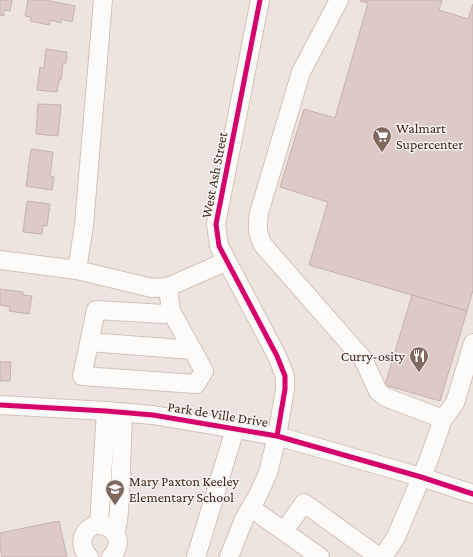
<svg xmlns="http://www.w3.org/2000/svg" width="473" height="557" viewBox="0 0 473 557" font-family="'Crimson Pro',serif">
<style>
.building{fill:#ddcac7;stroke:#c5b1ad}
.lines{fill:none;stroke-linecap:round;stroke-linejoin:round}
.minor-casing{stroke:#d3c1b7;stroke-width:20}
.minor{stroke:#fcfbfa;stroke-width:18}
.cycleway-casing{stroke:#f3f3f3;stroke-width:8}
.cycleway{stroke:#d6006c;stroke-width:5}
.labels{text-anchor:middle;dominant-baseline:central;stroke-width:3;stroke-linejoin:round;paint-order:stroke}
.poi-label{font-size:14px;fill:#452515;stroke:#f3f3f3;text-anchor:start}
.street-label{font-size:14px;fill:#452515;stroke:#f3f3f3}
</style>
<rect width="100%" height="100%" fill="#ede4e0"/>
<path class="building" d="M 0,0 L 12,0 L 10,11 L 4,10 L 4,16 L 0,15 Z
M 28,0 L 45,0 L 75,6 L 72,22 L 61,19 L 61,23 L 51,20 L 49,25 L 30,21 L 31,17 L 25,16 Z
M 360,0 L 442,0 L 439,10 L 468,19 L 473,4 L 473,290 L 467,311 L 309,265 L 328,202 L 280,187 L 304,109 L 335,118 L 368,3 L 360,1 Z
M 46,49 L 67,52 L 66,63 L 63,63 L 61,80 L 59,80 L 57,92 L 37,90 L 40,67 L 44,68 Z
M 38,104 L 61,105 L 58,136 L 36,134 Z
M 31,149 L 53,152 L 50,176 L 54,177 L 52,190 L 26,186 Z
M 27,201 L 50,204 L 47,226 L 43,225 L 42,234 L 23,232 Z
M 0,289 L 23,292 L 23,295 L 32,296 L 29,314 L 9,311 L 10,307 L 0,305 Z
M 412,295 L 467,311 L 440,401 L 385,385 Z
M 0,362 L 11,362 L 10,381 L 0,381 Z
M 59,521 L 67,557 L 2,557 L 0,547 L 0,533 Z"/>
<g class="lines">
<defs>
<path id="minor" d="M 103,0 L 84,225 L 77,270 L 152,288 L 168,287 L 227,261
M 339,0 L 301,72 L 259,213 C 257,227 257,232 263,245 L 363,359 L 378,391 L 385,397 L 443,419
M 0,260 L 77,270
M 168,287 L 171,311 L 204,371 L 196,384 L 82,376 L 96,310 L 164,314 L 171,311
M 89,342 L 193,350
M 0,405 L 106,411 L 153,415 L 277,436 L 421,477 L 473,494
M 251,508 L 320,557
M 99,525 L 106,411
M 284,531 L 304,503 L 379,557
M 115,533 L 118,521 L 120,498 L 123,412
M 89,557 C 83,551 81,545 83,537 C 92,511 134,532 111,557
M 196,557 L 235,429
M 229,557 L 244,519 L 257,497 L 268,473 L 277,436 L 285,389 L 285,376 L 277,356 L 219,246 L 216,224 L 260,0
M 383,557 L 396,537 L 429,459 L 443,419 L 455,403 L 473,343"/>
</defs>
<use href="#minor" class="minor-casing"/>
<use href="#minor" class="minor"/>
<defs>
<path id="cycleway" d="M 260,0 L 216,224 L 219,246 L 277,356 L 285,376 L 285,389 L 277,436
M 0,405 L 106,411 L 153,415 L 277,436 L 421,477 L 473,494"/>
</defs>
<use href="#cycleway" class="cycleway-casing"/>
<use href="#cycleway" class="cycleway"/>
</g>
<defs>
<symbol id="supermarket-pin" viewBox="-11 -11 22 30"><path d="M0 17L-7.5 6A9.5 9.5 0 1 1 7.5 6Z" fill="#80685c" stroke="#f3f3f3"/><path d="M-6-5.5h2.5l.6 2H6L4.5 2H-2.5L-4.4-4H-6ZM-1.5 3.2a1.3 1.3 0 1 0 .1 0ZM3 3.2a1.3 1.3 0 1 0 .1 0Z" fill="#fff"/></symbol>
<symbol id="restaurant-pin" viewBox="-11 -11 22 30"><path d="M0 17L-7.5 6A9.5 9.5 0 1 1 7.5 6Z" fill="#80685c" stroke="#f3f3f3"/><path d="M-5-6h1v4h1v-4h1v4h1v-4h1v5L-1.5 .5V6h-2V.5L-5-1ZM5-6V6H3V1.5H1.5Q1.5-4 5-6Z" fill="#fff"/></symbol>
<symbol id="school-pin" viewBox="-11 -11 22 30"><path d="M0 17L-7.5 6A9.5 9.5 0 1 1 7.5 6Z" fill="#80685c" stroke="#f3f3f3"/><path d="M0-5L7-2L0 1L-7-2ZM-4 1L0 2.5L4 1V4Q0 6-4 4Z" fill="#fff"/></symbol>
</defs>
<g fill-rule="evenodd">
<use href="#supermarket-pin" x="371" y="125" width="22" height="30"/>
<use href="#restaurant-pin" x="408" y="345" width="22" height="30"/>
<use href="#school-pin" x="104" y="478" width="22" height="30"/>
</g>
<g class="labels">
<g class="poi-label">
<text x="396" y="128">Walmart<tspan x="396" dy="16">Supercenter</tspan></text>
<text x="405" y="356" text-anchor="end">Curry-osity</text>
<text x="129" y="481">Mary Paxton Keeley<tspan x="129" dy="16">Elementary School</tspan></text>
</g>
<g class="street-label">
<text transform="translate(214 175) rotate(-79)">West Ash Street</text>
<text transform="translate(218 414) rotate(9)">Park de Ville Drive</text>
</g>
</g>
</svg>
